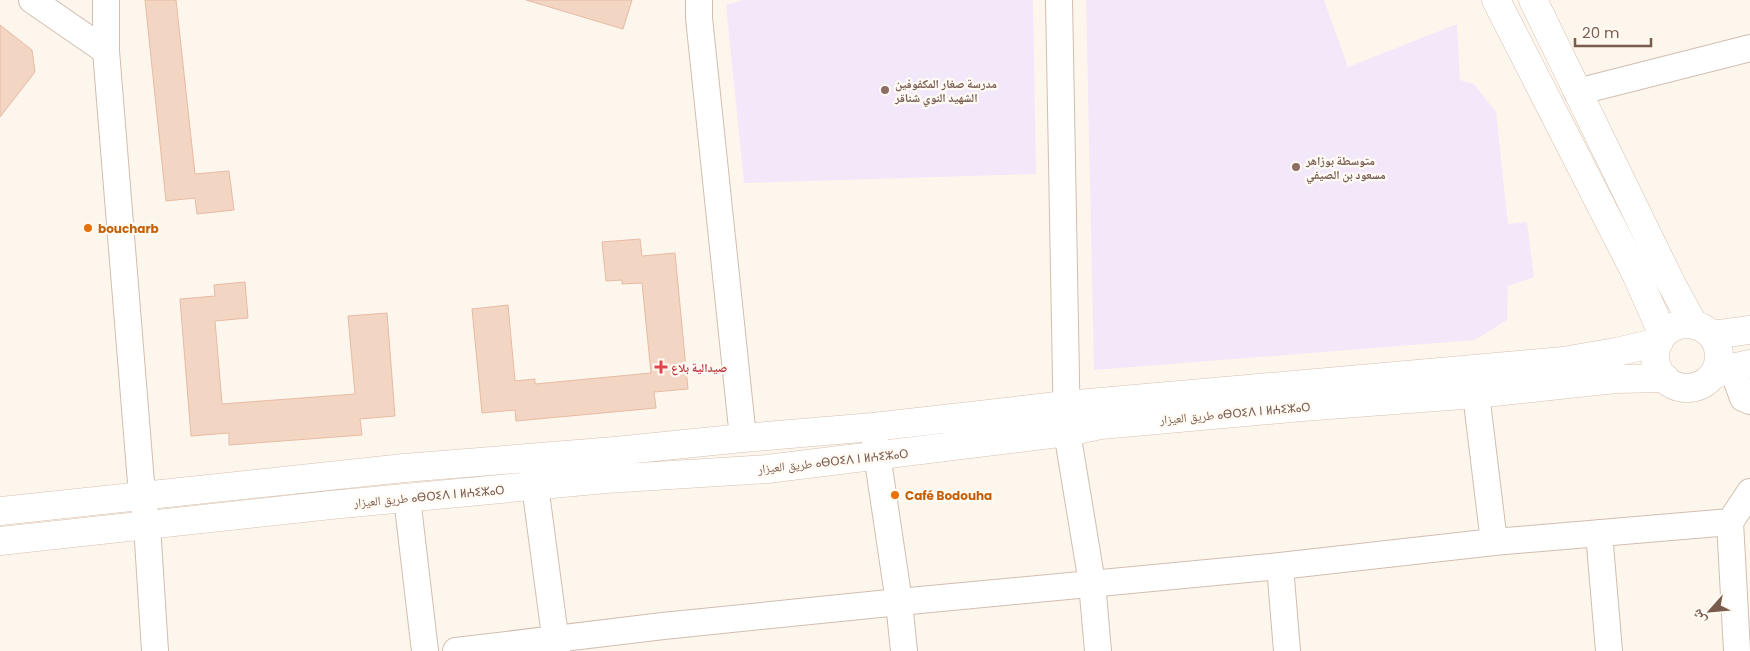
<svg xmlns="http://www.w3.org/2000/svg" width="1750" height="651" viewBox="0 0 1750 651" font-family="Poppins,'Noto Naskh Arabic','Noto Sans Tifinagh',sans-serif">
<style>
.education{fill:#f3e8fa}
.building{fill:#f3d5c3;stroke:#e6bba3}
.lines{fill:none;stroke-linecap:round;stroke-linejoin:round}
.street-casing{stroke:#d1beb0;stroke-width:28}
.secondary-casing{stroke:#d6c0b0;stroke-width:29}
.street{stroke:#fff;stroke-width:26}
.secondary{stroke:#fff;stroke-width:28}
.education-dot{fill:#8d6e63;stroke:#fffaf3;stroke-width:2}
.food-dot{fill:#e8710a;stroke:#fffaf3;stroke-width:2}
.health-dot{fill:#e0444e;stroke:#fffaf3;stroke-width:2}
.labels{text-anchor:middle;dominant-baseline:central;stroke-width:4.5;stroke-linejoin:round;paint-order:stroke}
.education-label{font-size:12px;font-weight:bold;fill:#785e54;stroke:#fffaf3;text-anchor:start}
.food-label{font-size:12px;font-weight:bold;fill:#c56008;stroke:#fffaf3;text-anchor:start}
.health-label{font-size:12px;font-weight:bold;fill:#be3a42;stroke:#fffaf3;text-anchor:start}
.street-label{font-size:12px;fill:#7a5c4d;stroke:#fffaf3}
</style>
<rect width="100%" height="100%" fill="#fdf6ec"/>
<path class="education" d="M 743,0 L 1033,0 L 1036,174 L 744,183 L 726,5 Z
M 1086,0 L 1324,0 L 1348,67 L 1457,24 L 1460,80 L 1474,84 L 1496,112 L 1508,224 L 1527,222 L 1534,277 L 1508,286 L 1507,320 L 1475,340 L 1094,370 Z"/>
<path class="building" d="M 145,0 L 176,0 L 195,174 L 229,171 L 234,210 L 197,214 L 195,198 L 166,201 Z
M 526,0 L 632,0 L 623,29 Z
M 0,25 L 32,50 L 35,72 L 0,117 Z
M 640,239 L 642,256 L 675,253 L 688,389 L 654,392 L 656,408 L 516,421 L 515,410 L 482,413 L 472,309 L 508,305 L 515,381 L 535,379 L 535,384 L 651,373 L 642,283 L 622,284 L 622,280 L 606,281 L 602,242 Z
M 245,282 L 248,318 L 215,321 L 222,404 L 355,394 L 348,316 L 387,313 L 395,416 L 360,419 L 362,435 L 229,445 L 229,433 L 191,436 L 180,299 L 215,296 L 214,285 Z"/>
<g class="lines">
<defs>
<path id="street" d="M 32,0 L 106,51
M 106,0 L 106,51 L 142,495 L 147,525 L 155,651
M 699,0 L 699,18 L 743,438
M 1059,0 L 1067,432 L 1092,583 L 1098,651
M 1577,92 L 1750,48
M 1732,368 L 1743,398 L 1750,401
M 1476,394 L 1494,542
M 874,434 L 899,602 L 904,651
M 532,463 L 557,651
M 407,498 L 425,651
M 1599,533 L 1609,651
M 1280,566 L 1287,651
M 456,651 L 663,626 L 899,602 L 1280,566 L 1494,542 L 1730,522
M 1737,651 L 1730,522 L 1750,492"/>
<path id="secondary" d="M 1496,0 L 1637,276 L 1663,335
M 1533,0 L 1672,285 L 1694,325
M1655 356a32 32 0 1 1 64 0a32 32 0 1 1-64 0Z
M 1712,335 L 1750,330
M 1713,375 L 1732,368 L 1750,364
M 0,511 L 404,468 L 615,451 L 743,438 L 873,427 L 1066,405 L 1563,361 L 1616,352 L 1659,342
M 0,541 L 331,505 L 606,479 L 767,469 L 1067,432 L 1101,425 L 1302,407 L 1476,394 L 1615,379 L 1665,378"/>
</defs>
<use href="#street" class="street-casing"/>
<use href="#secondary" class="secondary-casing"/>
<use href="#street" class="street"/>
<use href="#secondary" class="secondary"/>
</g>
<g class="education-dot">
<circle cx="885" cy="90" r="5"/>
<circle cx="1296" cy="167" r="5"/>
</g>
<g class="food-dot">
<circle cx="88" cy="228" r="5"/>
<circle cx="895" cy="495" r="5"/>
</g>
<path class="health-dot" d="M658.5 359.5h5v5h5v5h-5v5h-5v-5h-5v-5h5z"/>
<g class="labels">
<g class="education-label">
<text x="895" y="83">مدرسة صغار المكفوفين<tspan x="895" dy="14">الشهيد النوي شناقر</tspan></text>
<text x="1306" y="160">متوسطة بوزاهر<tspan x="1306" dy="14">مسعود بن الصيفي</tspan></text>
</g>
<g class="food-label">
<text x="98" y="228">boucharb</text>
<text x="905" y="495">Café Bodouha</text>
</g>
<g class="health-label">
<text x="671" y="367">صيدالية بلاع</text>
</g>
<g class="street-label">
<text transform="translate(1235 413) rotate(-5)">طريق العيزار ⴰⴱⵔⵉⴷ ⵏ ⵍⵄⵉⵣⴰⵔ</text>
<text transform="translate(833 461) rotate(-6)">طريق العيزار ⴰⴱⵔⵉⴷ ⵏ ⵍⵄⵉⵣⴰⵔ</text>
<text transform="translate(429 496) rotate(-5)">طريق العيزار ⴰⴱⵔⵉⴷ ⵏ ⵍⵄⵉⵣⴰⵔ</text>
</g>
</g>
<g transform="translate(1710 611) rotate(243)" stroke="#fffaf3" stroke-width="4" paint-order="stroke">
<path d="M0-4L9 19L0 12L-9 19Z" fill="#7a5c4d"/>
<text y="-8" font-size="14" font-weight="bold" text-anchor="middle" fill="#7a5c4d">ش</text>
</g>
<path d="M1575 38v8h76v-8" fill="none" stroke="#7a5c4d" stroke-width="2.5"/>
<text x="1582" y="38" font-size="15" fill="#7a5c4d" stroke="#fffaf3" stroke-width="4" paint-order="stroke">20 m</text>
</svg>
